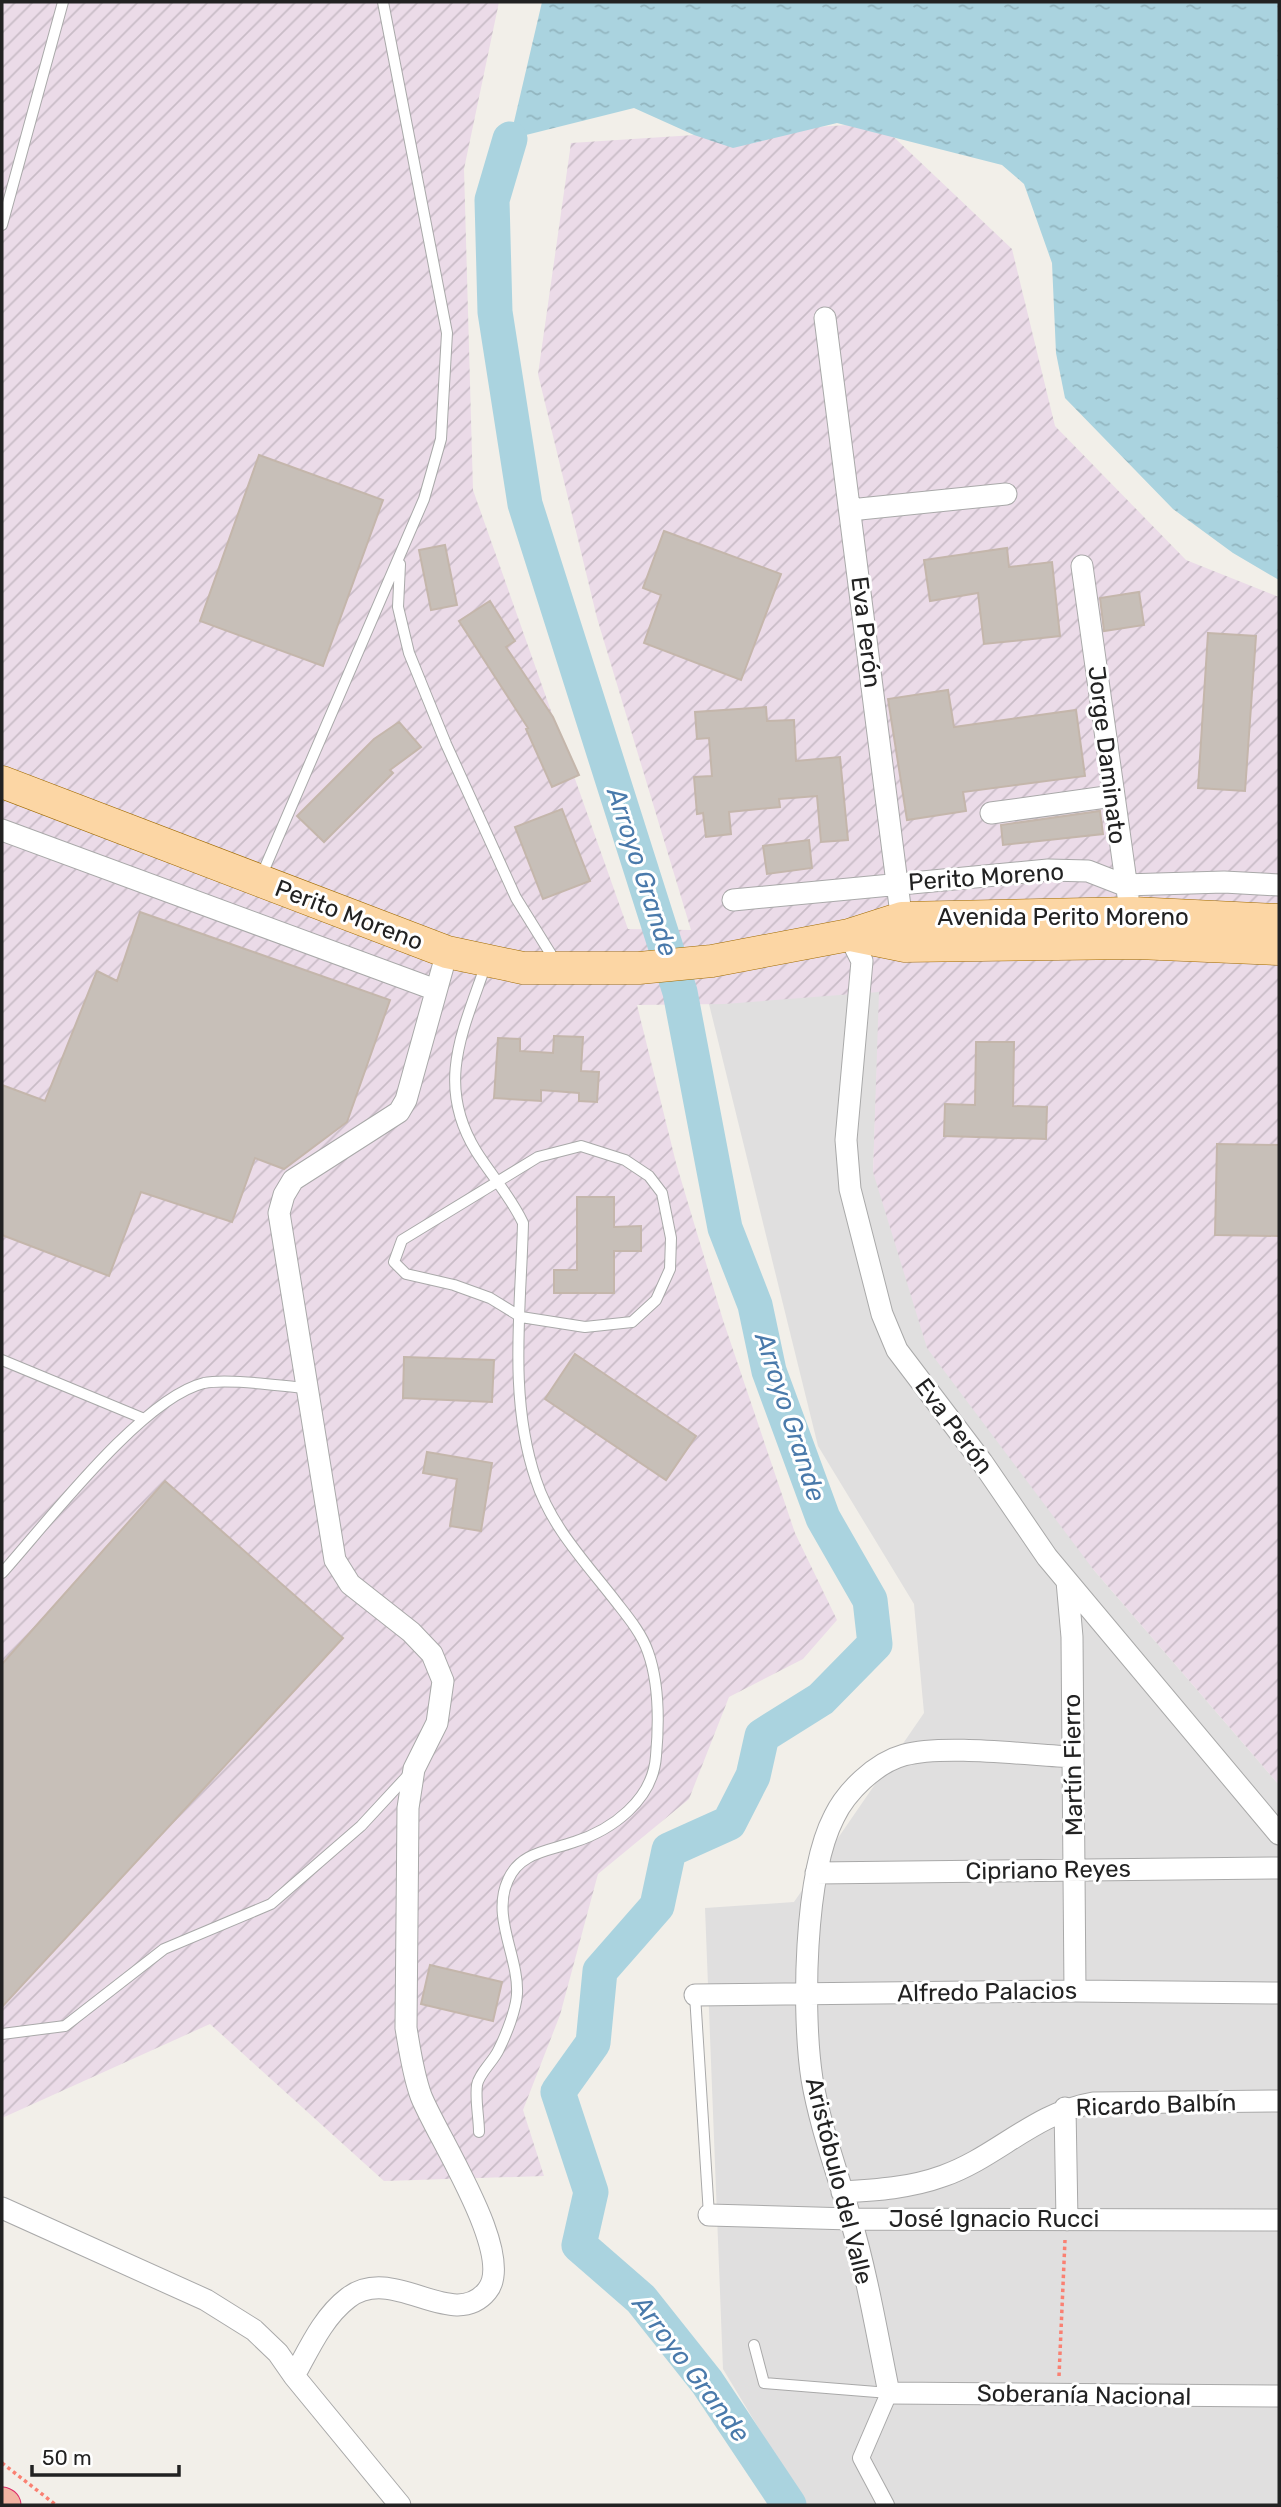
<svg xmlns="http://www.w3.org/2000/svg" width="1281" height="2507" viewBox="0 0 1281 2507" font-family="Rubik,sans-serif">
<style>
.residential{fill:#e0dfdf}
.industrial{fill:url(#industrial-furrows)}
.water{fill:url(#water-ripples)}
.lines{fill:none;stroke-linecap:round;stroke-linejoin:round}
.river{stroke:#aad3df;stroke-width:35}
.building{fill:#c7bfb8;stroke:#c4b6ab;stroke-width:2}
.service-casing{stroke:#a9a9a9;stroke-width:12}
.pedestrian-casing{stroke:#a9a9a9;stroke-width:18}
.minor-casing{stroke:#a9a9a9;stroke-width:23}
.primary-casing{stroke:#a06b00;stroke-width:33}
.trunk-casing{stroke:#dc2a67;stroke-width:35}
.path{stroke:#fa8072;stroke-width:3.5;stroke-dasharray:3.5 3.5;stroke-linecap:butt}
.service{stroke:#fff;stroke-width:10}
.pedestrian{stroke:#fff;stroke-width:16}
.minor{stroke:#fff;stroke-width:21}
.primary{stroke:#fcd6a4;stroke-width:32}
.trunk{stroke:#f2b4a3;stroke-width:33}
.labels{text-anchor:middle;dominant-baseline:central;stroke-width:6;stroke-linejoin:round;paint-order:stroke}
.street-label{font-size:24px;fill:#222;stroke:#fff}
.water-label{font-size:26px;font-style:italic;fill:#4a7aab;stroke:#fff}
</style>
<defs>
<pattern id="industrial-furrows" width="10" height="10" patternUnits="userSpaceOnUse" patternTransform="scale(1.75)"><rect width="10" height="10" fill="#ebdbe8"/><path d="M-1 1l2-2M0 10L10 0M9 11l2-2" fill="none" stroke="#c9bcc7"/></pattern>
<pattern id="water-ripples" width="26" height="14" patternUnits="userSpaceOnUse" patternTransform="scale(1.75)"><rect width="26" height="14" fill="#aad3df"/><path d="M2 4q2-2 4 0t4 0M15 11q2-2 4 0t4 0" fill="none" stroke="#92b5bf"/></pattern>
</defs>
<rect width="100%" height="100%" fill="#f2efe9"/>
<path class="residential" d="M 880,991 L 873,1172 L 1093,1569 L 1279,1785 L 1279,2505 L 805,2505 L 723,2369 L 705,1908 L 794,1902 L 924,1713 L 914,1604 L 818,1446 L 709,1004 Z"/>
<path class="industrial" d="M 2,2 L 499,2 L 464,169 L 473,490 L 628,929 L 691,930 L 597,618 L 538,374 L 571,143 L 879,123 L 1012,249 L 1055,426 L 1186,560 L 1279,597 L 1279,1785 L 1093,1569 L 927,1348 L 873,1172 L 879,992 L 724,1004 L 637,1005 L 676,1163 L 723,1320 L 795,1533 L 837,1620 L 803,1659 L 729,1697 L 689,1799 L 598,1874 L 560,2015 L 523,2110 L 544,2176 L 384,2181 L 210,2024 L 2,2118 Z"/>
<path class="water" d="M 542,2 L 1279,2 L 1279,580 L 1233,553 L 1173,509 L 1065,398 L 1056,353 L 1052,263 L 1024,184 L 1002,165 L 837,123 L 733,148 L 694,135 L 634,108 L 510,139 Z"/>
<g class="lines">
<path class="river" d="M 510,139 L 492,200 L 495,312 L 525,504 L 680,992 L 725,1228 L 755,1305 L 769,1371 L 823,1518 L 870,1600 L 875,1644 L 821,1699 L 762,1736 L 753,1776 L 729,1823 L 669,1850 L 657,1906 L 600,1971 L 593,2043 L 558,2092 L 591,2192 L 579,2245 L 641,2299 L 707,2382 L 789,2505"/>
</g>
<path class="building" d="M 259,455 L 383,500 L 323,666 L 200,621 Z
M 664,531 L 781,574 L 741,680 L 644,643 L 661,595 L 643,588 Z
M 445,545 L 457,605 L 431,610 L 419,550 Z
M 1007,548 L 1009,567 L 1052,562 L 1060,636 L 984,644 L 978,593 L 930,601 L 924,560 Z
M 1139,592 L 1144,625 L 1104,631 L 1100,598 Z
M 490,601 L 515,641 L 506,647 L 553,717 L 579,775 L 552,787 L 526,729 L 528,728 L 459,621 Z
M 1208,633 L 1256,636 L 1245,791 L 1198,788 Z
M 948,690 L 954,727 L 1076,710 L 1085,776 L 963,792 L 966,811 L 907,820 L 888,699 Z
M 766,707 L 767,721 L 794,720 L 796,761 L 840,757 L 848,840 L 821,842 L 817,796 L 779,799 L 780,807 L 729,812 L 731,834 L 706,837 L 703,813 L 697,814 L 694,777 L 712,776 L 709,738 L 697,739 L 695,712 Z
M 399,722 L 421,747 L 390,770 L 393,773 L 324,842 L 297,816 L 374,739 Z
M 562,809 L 590,881 L 543,899 L 515,827 Z
M 1100,811 L 1103,834 L 1003,845 L 1001,825 Z
M 809,840 L 812,868 L 767,874 L 763,846 Z
M 140,912 L 390,1000 L 347,1122 L 284,1169 L 255,1158 L 232,1222 L 141,1192 L 109,1276 L 2,1235 L 2,1085 L 45,1101 L 97,971 L 117,981 Z
M 554,1036 L 583,1037 L 581,1071 L 599,1072 L 597,1102 L 579,1101 L 579,1093 L 541,1090 L 541,1101 L 494,1098 L 498,1038 L 520,1039 L 520,1051 L 553,1053 Z
M 976,1042 L 1014,1042 L 1013,1106 L 1047,1107 L 1046,1139 L 944,1136 L 945,1104 L 975,1105 Z
M 1217,1144 L 1279,1145 L 1279,1236 L 1215,1235 Z
M 577,1197 L 614,1197 L 614,1227 L 641,1226 L 641,1251 L 614,1251 L 614,1293 L 554,1293 L 554,1270 L 577,1270 Z
M 575,1354 L 696,1436 L 666,1480 L 545,1399 Z
M 404,1357 L 494,1360 L 492,1402 L 403,1398 Z
M 427,1452 L 492,1463 L 481,1531 L 450,1526 L 457,1479 L 423,1473 Z
M 165,1481 L 343,1638 L 2,2007 L 2,1664 Z
M 430,1965 L 502,1982 L 493,2021 L 421,2004 Z"/>
<g class="lines">
<defs>
<path id="service" d="M 2,225 L 63,2
M 400,564 L 398,607 L 409,653 L 446,744 L 516,898 L 557,964
M 260,879 L 424,499 L 441,439 L 447,333 L 383,2
M 581,1146 L 625,1160 L 649,1176 L 662,1193 L 671,1238 L 670,1269 L 656,1300 L 632,1322 L 585,1327 L 521,1317 L 490,1298 L 454,1285 L 406,1274 L 394,1262 L 402,1240 L 538,1157 Z
M 2,1360 L 142,1418
M 2,1573 C 47,1523 142,1398 204,1383 C 227,1378 280,1386 306,1388
M 695,1995 L 709,2215
M 2,2034 L 65,2026 L 164,1949 L 271,1904 L 361,1826 L 411,1772
M 479,2132 C 479,2118 475,2099 477,2085 C 479,2073 494,2061 499,2049 C 506,2035 516,2010 517,1994 C 519,1957 491,1917 508,1880 C 520,1852 549,1851 574,1842 C 612,1830 653,1800 656,1756 C 659,1723 659,1683 648,1652 C 642,1634 628,1617 617,1603 C 587,1564 551,1527 536,1480 C 508,1398 521,1308 523,1223 C 511,1197 491,1175 476,1151 C 435,1084 463,1031 486,964
M 754,2345 L 764,2383 L 889,2393"/>
<path id="pedestrian" d="M 886,2505 L 861,2458 L 889,2393"/>
<path id="minor" d="M 825,318 L 903,930
M 850,510 L 1006,494
M 1082,566 L 1128,896
M 991,813 L 1113,796
M 2,830 L 436,990
M 733,900 L 1048,870 L 1088,871 L 1124,885 L 1224,882 L 1279,885
M 849,935 L 862,961 L 846,1140 L 850,1189 L 882,1314 L 897,1350 L 982,1462 L 1047,1557 L 1279,1834
M 1067,1581 L 1072,1637 L 1075,1991
M 1073,1757 C 1028,1755 944,1744 904,1755 C 875,1763 846,1792 834,1817 C 804,1875 802,2014 812,2079 C 820,2126 837,2171 850,2217 C 867,2274 877,2334 889,2393 L 1279,2396
M 816,1873 L 1279,1868
M 695,1995 L 1075,1991 L 1279,1993
M 1065,2108 L 1067,2220
M 842,2192 C 877,2190 910,2188 943,2176 C 997,2157 1034,2113 1093,2103 L 1279,2101
M 2,2208 L 206,2300 L 254,2330 L 278,2353 L 294,2376
M 709,2215 L 851,2219 L 1279,2220
M 400,2505 L 294,2376 C 309,2349 323,2317 348,2298 C 393,2263 453,2333 487,2291 C 517,2256 436,2135 421,2096 C 413,2074 410,2051 406,2028 L 408,1808 L 414,1769 L 437,1723 L 443,1681 L 432,1654 L 411,1632 L 350,1584 L 335,1560 L 279,1213 L 284,1195 L 293,1180 L 399,1112 L 406,1100 L 447,952"/>
<path id="primary" d="M 2,782 L 447,952 L 523,968 L 639,968 L 712,961 L 849,935 L 902,918 L 1133,913 L 1279,920
M 851,935 L 905,946 L 1137,943 L 1279,949"/>
<path id="trunk" d="M 2,2504 L 4,2505"/>
</defs>
<use href="#service" class="service-casing"/>
<use href="#pedestrian" class="pedestrian-casing"/>
<use href="#minor" class="minor-casing"/>
<use href="#primary" class="primary-casing"/>
<use href="#trunk" class="trunk-casing"/>
<path class="path" d="M 1059,2376 L 1065,2240
M 2,2463 L 56,2505"/>
<use href="#service" class="service"/>
<use href="#pedestrian" class="pedestrian"/>
<use href="#minor" class="minor"/>
<use href="#primary" class="primary"/>
<use href="#trunk" class="trunk"/>
</g>
<g class="labels">
<g class="street-label">
<text transform="translate(866 632) rotate(83)">Eva Perón</text>
<text transform="translate(1107 755) rotate(83)">Jorge Daminato</text>
<text transform="translate(986 877) rotate(-4)">Perito Moreno</text>
<text transform="translate(349 915) rotate(21)">Perito Moreno</text>
<text x="1063" y="917">Avenida Perito Moreno</text>
<text transform="translate(954 1426) rotate(53)">Eva Perón</text>
<text transform="translate(1073 1765) rotate(-91)">Martín Fierro</text>
<text transform="translate(1048 1870) rotate(-1)">Cipriano Reyes</text>
<text transform="translate(987 1992) rotate(-1)">Alfredo Palacios</text>
<text transform="translate(1156 2105) rotate(-2)">Ricardo Balbín</text>
<text transform="translate(839 2181) rotate(76)">Aristóbulo del Valle</text>
<text x="994" y="2219">José Ignacio Rucci</text>
<text transform="translate(1084 2395) rotate(1)">Soberanía Nacional</text>
</g>
<g class="water-label">
<text transform="translate(642 872) rotate(72)">Arroyo Grande</text>
<text transform="translate(790 1417) rotate(72)">Arroyo Grande</text>
<text transform="translate(691 2369) rotate(53)">Arroyo Grande</text>
</g>
</g>
<rect width="1281" height="2507" fill="none" stroke="#222222" stroke-width="7"/>
<path d="M32 2465v10h147v-10" fill="none" stroke="#222222" stroke-width="3.5"/>
<text x="42" y="2465" font-size="21" fill="#222222" stroke="#ffffff" stroke-width="5" paint-order="stroke">50 m</text>
</svg>
